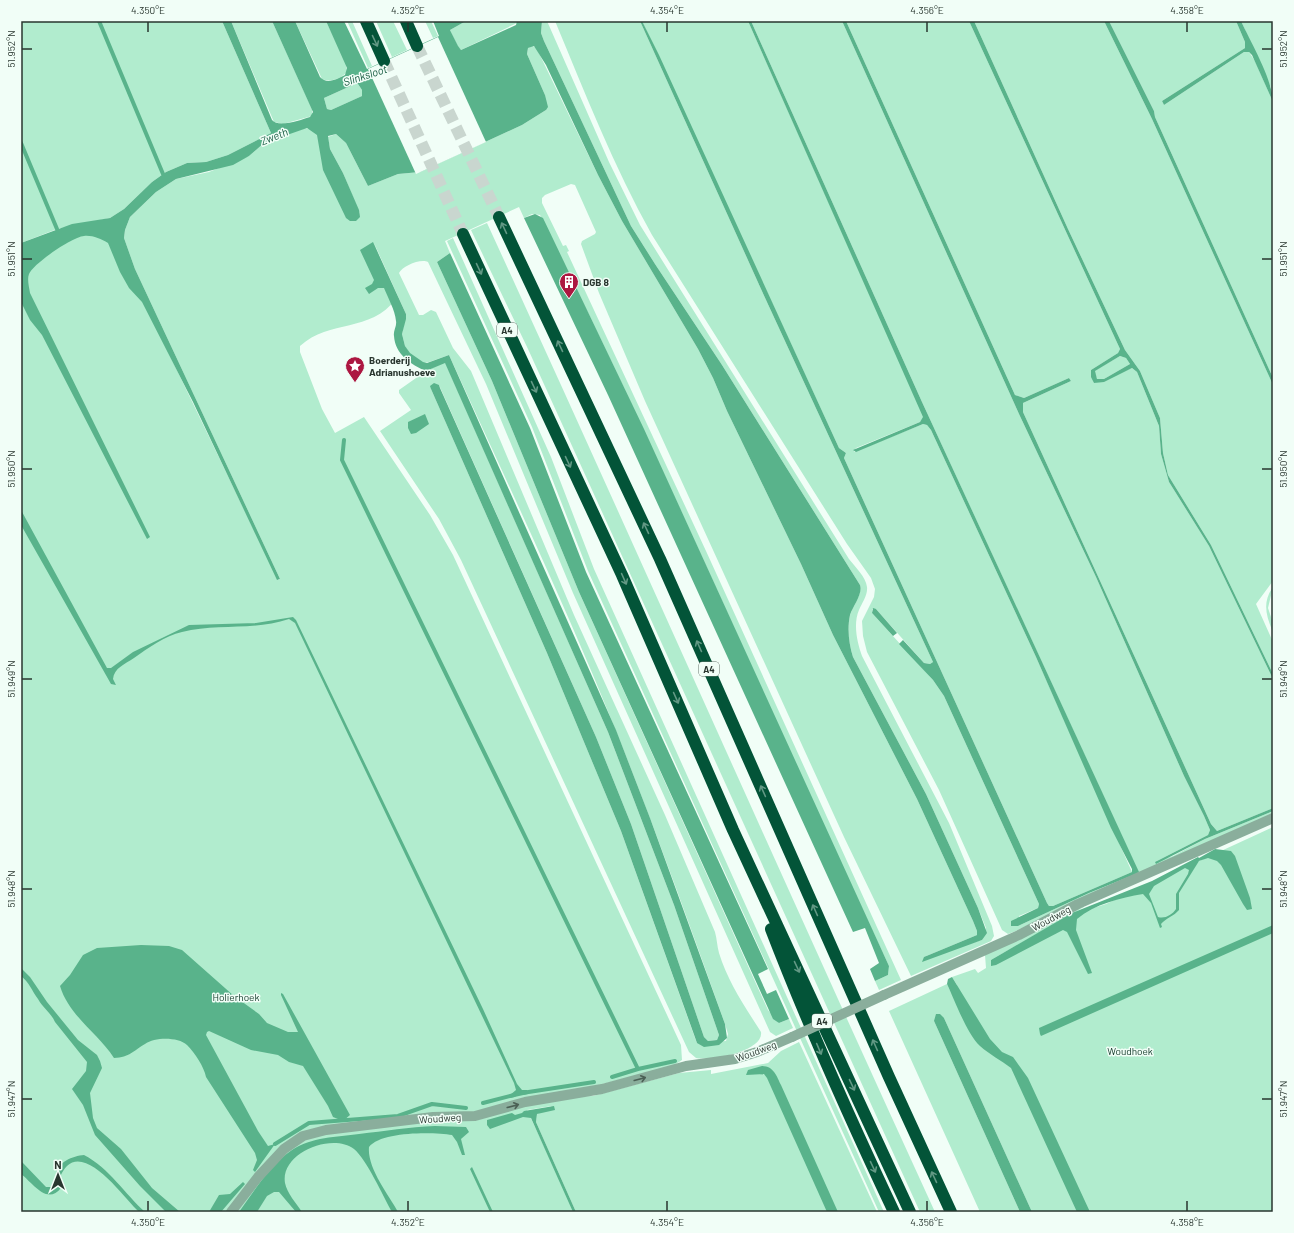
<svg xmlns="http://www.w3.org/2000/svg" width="1294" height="1233" viewBox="0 0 1294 1233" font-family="Barlow,sans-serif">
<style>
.green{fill:#b1ecce}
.water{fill:#59b38b;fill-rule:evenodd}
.pier{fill:#f1fef7}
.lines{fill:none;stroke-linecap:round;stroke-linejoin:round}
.stream{stroke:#59b38b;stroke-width:4}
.highway-tunnel{stroke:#c9d6cf;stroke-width:12;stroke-dasharray:12 6;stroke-linecap:butt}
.street{stroke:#8aae9c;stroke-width:10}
.highway{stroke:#035438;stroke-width:12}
.street-bridge{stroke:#8aae9c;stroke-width:10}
.oneway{stroke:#629884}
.oneway2{stroke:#4b6055}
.ticks{fill:none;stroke:#29362f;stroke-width:1.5}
.labels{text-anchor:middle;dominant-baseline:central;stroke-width:3;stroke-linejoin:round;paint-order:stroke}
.shield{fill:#f1fef7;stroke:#65726b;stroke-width:1}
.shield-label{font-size:9px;font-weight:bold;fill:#29362f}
.poi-label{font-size:10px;font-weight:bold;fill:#29362f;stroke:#f1fef7;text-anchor:start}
.street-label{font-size:10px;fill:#29362f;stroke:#f1fef7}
.park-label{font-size:10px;fill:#113828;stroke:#f1fef7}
.water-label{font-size:11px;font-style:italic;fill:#14593f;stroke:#f1fef7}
.neatline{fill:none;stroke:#29362f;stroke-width:1.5}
.ticks-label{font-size:10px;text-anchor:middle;fill:#29362f}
</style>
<rect width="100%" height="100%" fill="#f1fef7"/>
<path class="green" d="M 21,21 L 222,21 L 271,133 L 228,155 L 206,162 L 187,163 L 166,172 L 152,182 L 124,209 L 110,218 L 57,229 L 21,243 Z
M 231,21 L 272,21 L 312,109 L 312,116 L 283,124 L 274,122 Z
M 295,21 L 326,21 L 346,63 L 347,72 C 341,78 331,83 322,79 Z
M 347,21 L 352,21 L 372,66 L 368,68 Z
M 376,21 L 393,21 L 407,50 L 392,57 Z
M 425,21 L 431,21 L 438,36 L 433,38 Z
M 466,21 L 517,21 L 517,23 L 461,50 L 458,47 L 450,30 Z
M 542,21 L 547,21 L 609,162 L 640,225 L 849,559 C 855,567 866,577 867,587 C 868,595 862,603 859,610 C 853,624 857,642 862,656 L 949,823 L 992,926 L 994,936 L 991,941 L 911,976 L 844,837 L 645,401 L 599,293 L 581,244 L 582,241 L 595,234 L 596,232 L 575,185 L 571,184 L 545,195 L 542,198 L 542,203 L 563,246 L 566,245 L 569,251 L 567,252 L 706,551 L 901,980 L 879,990 L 875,981 L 888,975 L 889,966 C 771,716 664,462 540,215 L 532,214 L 524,218 L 519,207 L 445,241 L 450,253 L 437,262 L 492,381 L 579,592 L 768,1010 L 779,1023 L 789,1019 L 793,1028 L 776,1036 L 770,1032 L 573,593 L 486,384 L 428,262 C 421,258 402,266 399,273 L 419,315 L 423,315 L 431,310 L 436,312 L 453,348 L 471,371 L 574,615 L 665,815 L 715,932 C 717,939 717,946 719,953 C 728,982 745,1007 761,1032 C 764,1052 709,1061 696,1058 L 689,1052 L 461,560 L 439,519 L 380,431 L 411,410 L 399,393 L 399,390 L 426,371 L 445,362 L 608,732 L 674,905 L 719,1035 L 717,1040 L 708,1041 L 704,1037 L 631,824 L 596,737 L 439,385 L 431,389 L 547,653 L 621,831 L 695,1038 L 697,1043 L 726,1041 L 728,1034 L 725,1024 C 690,926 655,828 616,731 C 565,604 506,480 449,355 L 429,362 L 423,363 L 409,353 L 405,346 L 402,334 L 406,314 L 374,243 L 396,299 C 370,333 330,319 300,346 L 300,352 L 322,409 L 335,433 L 364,417 L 430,515 L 453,555 L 681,1045 L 682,1060 L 673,1066 L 587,1088 L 522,1098 L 593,1096 L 679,1073 L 711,1070 L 711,1074 L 768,1063 L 781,1051 L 799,1042 L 877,1212 L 576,1212 L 536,1122 L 537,1114 L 552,1106 L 527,1110 L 575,1212 L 21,1212 L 21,260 L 83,233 L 109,229 L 278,580 L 280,579 L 135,269 L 124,238 L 125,230 L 130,217 L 156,192 L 176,179 L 209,172 L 249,156 L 264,143 L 279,136 L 304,128 L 317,130 L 360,214 L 343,173 L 330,149 L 328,137 L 336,134 L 346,143 L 368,186 L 398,174 L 420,172 L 522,125 L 546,110 L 545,95 L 527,54 L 528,48 L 532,46 L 536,47 L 598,175 L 622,221 L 698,349 L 713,378 L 727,411 L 801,564 L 833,635 L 917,799 L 973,921 L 977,931 L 977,935 L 924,957 L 982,940 L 986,928 L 978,908 L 926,794 L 853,657 C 849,644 847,629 850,615 C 853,605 862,596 860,585 L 722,365 L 655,264 L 631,226 L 544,41 L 541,33 Z
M 555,21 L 640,21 L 761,289 L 933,662 L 930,664 L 924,663 L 876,609 L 872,609 L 872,613 L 933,680 L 944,696 L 1039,904 L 1038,908 L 1019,916 L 1018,926 L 1089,893 L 1136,874 L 1138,871 L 922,402 L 751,21 L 842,21 L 1019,414 L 1096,577 L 1184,776 L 1204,816 L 1210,830 L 1208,835 L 1155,862 L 1173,856 L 1205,839 L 1273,811 L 1273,815 L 1075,902 L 1016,931 L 1008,934 L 1002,930 L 939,790 L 867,652 L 863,636 L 862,621 L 874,597 L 875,589 L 871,578 L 847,544 L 652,235 C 614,167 585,93 555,21 Z
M 642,21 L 748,21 L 924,417 L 920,422 L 856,448 L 854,452 L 923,424 L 927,425 L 931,430 L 1036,657 L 1132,872 L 1053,906 L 1049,906 L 1047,903 L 844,458 L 846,453 L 839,448 Z
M 846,21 L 969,21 L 1120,349 L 1118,353 L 1091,370 L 1094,383 L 1132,368 L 1137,372 L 1159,426 L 1161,454 L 1169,482 L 1209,546 L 1273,679 L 1273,808 L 1217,831 L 1211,824 L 1023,412 L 1023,403 L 1071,381 L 1069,378 L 1024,398 L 1015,395 Z
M 974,21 L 1104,21 L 1152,119 L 1273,385 L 1273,581 L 1256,604 L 1273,642 L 1273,674 L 1211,545 L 1168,475 L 1163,453 L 1160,418 L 1140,371 L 1125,350 L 1068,229 Z
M 1109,21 L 1236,21 L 1245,42 L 1245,48 L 1162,101 L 1164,105 L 1244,52 L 1249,52 L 1255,61 L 1273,102 L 1273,378 L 1155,117 L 1154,111 Z
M 1241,21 L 1273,21 L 1273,92 Z
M 355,84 L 358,84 L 362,90 L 362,96 L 331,110 L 327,109 L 324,98 Z
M 487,223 C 638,552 784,883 935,1212 L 920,1212 L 528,349 L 471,230 Z
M 453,238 L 551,457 L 594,569 L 884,1212 L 879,1212 L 588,571 L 532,427 L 447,241 Z
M 1120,356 L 1126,358 L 1130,364 L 1104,379 L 1097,379 L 1094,371 Z
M 1273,587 L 1268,608 L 1273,623 L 1273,632 C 1266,616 1262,602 1273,587 Z
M 1273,827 L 1273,1212 L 1032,1212 L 944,1018 L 934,1021 L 1020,1212 L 980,1212 L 889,1011 L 947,984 L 950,990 L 957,985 L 952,977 L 975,969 L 978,973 L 986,968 L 985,955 L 1084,905 L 1084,907 L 991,960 L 1081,915 L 1087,910 L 1106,904 Z"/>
<path class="water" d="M 222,21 L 231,21 L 272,120 C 278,128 301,120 310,117 L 313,112 L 272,21 L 295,21 L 320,77 C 327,85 337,79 345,75 L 347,68 L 326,21 L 344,21 L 367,69 L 439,36 L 433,21 L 466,21 L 450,30 L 458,46 L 461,50 L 516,25 L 517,21 L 542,21 L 541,33 L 544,41 L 631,226 L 655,264 L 722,365 L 860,585 C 863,594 853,606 850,615 C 847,629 849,644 853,657 L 926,794 L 978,908 L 987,933 L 982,940 L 922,962 L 924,957 L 977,935 L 977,931 L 973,921 L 917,799 L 833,635 L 801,564 L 727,411 L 713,378 L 698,349 L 622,221 L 598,175 L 546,65 L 534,46 L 528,48 L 527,54 L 545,95 L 548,107 L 546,110 L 522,125 L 420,172 L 398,174 L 368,186 L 346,143 L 336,134 L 328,136 L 330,149 L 343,173 L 359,210 L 360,217 L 356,221 L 350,221 L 346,218 L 323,170 L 317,135 L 307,128 L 264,143 L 249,156 L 233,165 L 176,179 L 156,192 L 130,217 L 125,230 L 124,238 L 135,269 L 280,579 L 277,580 L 193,402 L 142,302 L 129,288 L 120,272 L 108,243 C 101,239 92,235 84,236 C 72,237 33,264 29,274 C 27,279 29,287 30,293 L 150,537 L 147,539 L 42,335 L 30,320 L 21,302 L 21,243 L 72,224 L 110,218 L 124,209 L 152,182 L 166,172 L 187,163 L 206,162 L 228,155 L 271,133 ZM 355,84 L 358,84 L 362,90 L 362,96 L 331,110 L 327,109 L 324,98 Z
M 640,21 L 642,21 L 659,55 L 839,448 L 846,453 L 844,458 L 1047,903 L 1049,906 L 1053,906 L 1132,872 L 1132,869 L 1111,828 L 1036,657 L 931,430 L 927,425 L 923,424 L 856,452 L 853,450 L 920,422 L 923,417 L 748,21 L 751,21 L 922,402 L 1139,872 L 1136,874 L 1089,893 L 1018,926 L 1011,926 L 1011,921 L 1038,908 L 1039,904 L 944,696 L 933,680 L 899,644 L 903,640 L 924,663 L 930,664 L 933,662 L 761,289 Z
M 842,21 L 846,21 L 1015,395 L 1024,398 L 1069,378 L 1071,381 L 1023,403 L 1023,412 L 1211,824 L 1217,831 L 1273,808 L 1273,811 L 1205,839 L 1156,864 L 1155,862 L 1208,835 L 1210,830 L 1204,816 L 1184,776 L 1096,577 L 1019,414 Z
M 969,21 L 974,21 L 1068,229 L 1125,350 L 1140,371 L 1160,418 L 1163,453 L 1168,475 L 1211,545 L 1273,674 L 1273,679 L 1209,546 L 1169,482 L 1161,454 L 1159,426 L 1137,372 L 1132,368 L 1104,382 L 1094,383 L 1091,377 L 1091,370 L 1118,353 L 1120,349 ZM 1120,356 L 1126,358 L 1130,364 L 1104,379 L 1097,379 L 1095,371 Z
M 1104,21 L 1109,21 L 1154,111 L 1155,117 L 1273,378 L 1273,385 L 1152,119 Z
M 1236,21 L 1241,21 C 1251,43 1273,80 1273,102 L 1252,55 L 1249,52 L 1244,52 L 1164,105 L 1162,101 L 1245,48 L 1245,42 Z
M 535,214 L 543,218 L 644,429 L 889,966 L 888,975 L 875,981 L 870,969 L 879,963 L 865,928 L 853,932 L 608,395 L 524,218 Z
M 373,242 L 406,314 L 406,319 L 402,334 L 405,346 L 410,353 L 423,362 L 427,363 L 449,355 L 616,730 L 650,818 L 725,1024 L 727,1038 L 719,1045 L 704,1047 L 697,1043 L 621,831 L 547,653 L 431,389 L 430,386 L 434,383 L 439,385 L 440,388 L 596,737 L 631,824 L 704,1037 L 708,1041 L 717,1040 L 719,1035 L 674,905 L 608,732 L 445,363 L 426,371 C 411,365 395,354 394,336 C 393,331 397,326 396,321 C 395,310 388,298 384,288 L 378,288 L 369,294 L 365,288 L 372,284 L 374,280 L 360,250 Z
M 450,253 L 530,428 L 586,572 L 768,969 L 758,974 L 767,994 L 776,990 L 789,1019 L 779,1023 L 773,1019 L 579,592 L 492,381 L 437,262 Z
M 425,414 L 429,424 L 416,433 L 411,434 L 408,428 L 408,422 Z
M 21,510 L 107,668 L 111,668 L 133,652 L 189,625 L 256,623 L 293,617 L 296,620 L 483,1009 L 517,1084 L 522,1090 L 527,1090 L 528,1094 L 510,1098 L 510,1095 L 516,1090 L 514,1083 L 295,623 L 289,619 C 254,631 217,623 182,632 C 165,636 148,648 134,658 C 125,664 114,668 113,679 L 116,685 L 111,684 L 21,525 Z
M 873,608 L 876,609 L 897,633 L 893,636 L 872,613 Z
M 1215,849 L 1231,851 L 1235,856 L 1250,898 L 1252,909 L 1247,910 L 1243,904 L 1221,865 L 1217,861 L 1208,858 L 1199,861 L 1179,893 L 1179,910 C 1174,916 1166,918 1161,924 L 1162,927 L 1160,928 L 1151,903 L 1143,894 C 1120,898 1095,904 1077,919 L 1076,930 L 1092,973 L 1088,974 L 1067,932 L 1063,930 L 996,965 L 991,966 L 991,960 L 1072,913 L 1152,881 L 1198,857 L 1199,858 ZM 1185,868 L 1189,870 L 1188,874 L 1176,894 L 1176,909 C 1172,915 1165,919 1158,917 L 1149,894 L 1154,886 Z
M 1273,925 L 1273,933 L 1041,1036 L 1040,1034 L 1039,1028 Z
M 141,945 L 169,946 L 182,950 L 234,996 L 259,1014 L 267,1023 L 288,1032 L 298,1032 L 281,995 L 281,993 L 283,994 L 350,1115 L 343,1121 L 333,1117 L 328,1106 L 303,1066 L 289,1062 L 278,1055 L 251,1050 L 209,1031 L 207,1032 L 206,1035 L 258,1131 L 268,1146 L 275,1144 L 255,1172 L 253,1170 L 257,1160 L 255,1153 L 206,1077 C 204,1067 195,1053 187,1045 C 178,1037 155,1037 145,1044 C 133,1051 130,1057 114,1058 C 98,1033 69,1016 60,986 L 70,975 L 83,955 L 97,948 Z
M 21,968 L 30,977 L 47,1002 L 78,1040 L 97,1055 L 100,1061 L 102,1068 L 90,1093 L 93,1118 L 97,1128 L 121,1149 L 152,1188 L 180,1212 L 166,1212 L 140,1186 L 95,1135 L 83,1105 L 72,1089 L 86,1071 L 87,1062 L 55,1022 C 51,1013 43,1008 38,999 C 32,991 29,982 21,976 Z
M 952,977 L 990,1039 L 1002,1052 L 1013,1057 L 1028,1078 L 1090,1212 L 1077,1212 L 1011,1068 C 1001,1060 990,1055 980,1046 C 967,1034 955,1001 947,984 L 948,979 Z
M 936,1014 L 940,1014 L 944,1018 L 1032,1212 L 1020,1212 L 934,1021 Z
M 762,1066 C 774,1066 777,1077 781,1085 L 838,1212 L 827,1212 L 767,1078 L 764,1074 L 746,1075 L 748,1070 Z
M 554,1106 L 555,1110 L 537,1114 L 536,1122 L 576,1212 L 573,1212 L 531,1118 L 523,1117 L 490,1129 L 487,1125 L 487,1120 L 512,1113 L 515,1115 L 522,1113 L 524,1111 Z
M 435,1126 L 466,1127 L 469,1132 L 461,1139 L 465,1155 L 462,1155 L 457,1142 L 452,1135 C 434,1132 381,1131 369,1147 C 367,1168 388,1194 398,1212 L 392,1212 C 383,1196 367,1160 354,1149 C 332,1132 280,1153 285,1183 C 287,1193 296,1203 302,1212 L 296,1212 L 279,1192 L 274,1192 L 267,1196 L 257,1212 L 239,1212 C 255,1190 270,1165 292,1150 C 311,1137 337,1137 359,1134 C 385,1131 409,1127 435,1126 Z
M 84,1155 C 109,1168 125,1194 145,1212 L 139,1212 C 125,1199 88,1146 67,1166 C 64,1169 60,1175 60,1179 C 61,1183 62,1185 61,1188 C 47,1206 32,1182 21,1174 L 22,1162 L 46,1187 L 53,1187 C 56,1183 55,1180 56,1175 C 57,1162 73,1156 84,1155 Z
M 472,1167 L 493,1212 L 490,1212 L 470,1169 Z
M 243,1182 L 245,1184 L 221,1212 L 209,1212 L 219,1195 L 230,1194 Z"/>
<path class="pier" d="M 438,37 L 486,142 L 416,174 L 368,69 Z"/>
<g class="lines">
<path class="stream" d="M 99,21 L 163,174
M 21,143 L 57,229
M 344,440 L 342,460 L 638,1069
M 612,1077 L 638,1069 L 675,1061
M 522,1093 L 594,1082
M 483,1103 L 514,1095
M 275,1144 L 309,1123 L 398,1116 L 432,1104 L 466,1108"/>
<path class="highway-tunnel" d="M 417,46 L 499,217
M 384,61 L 463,234"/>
<path class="street" d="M 884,995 L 1019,935 L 1078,904 L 1273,818
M 231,1212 L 258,1177 L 284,1149 L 303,1136 L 326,1130 L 433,1117 L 475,1116 L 525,1102 L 602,1089 L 686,1066 L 735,1059 L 757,1052 L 792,1037"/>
<path class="highway" d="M 366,21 L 384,61
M 406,21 L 417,46
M 499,217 L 660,559 L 889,1077 L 951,1212
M 463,234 L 622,575 L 733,830 L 910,1212
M 771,929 C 808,1025 850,1119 894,1212"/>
<path class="street-bridge" d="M 792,1037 L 884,995"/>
</g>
<defs><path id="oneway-shaft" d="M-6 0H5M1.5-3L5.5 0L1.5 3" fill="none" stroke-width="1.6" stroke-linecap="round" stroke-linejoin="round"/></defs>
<g class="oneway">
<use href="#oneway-shaft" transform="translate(375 41) rotate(65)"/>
<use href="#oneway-shaft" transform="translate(504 228) rotate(-115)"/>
<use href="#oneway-shaft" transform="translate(479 269) rotate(65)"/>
<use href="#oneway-shaft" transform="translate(560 346) rotate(-115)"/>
<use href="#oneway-shaft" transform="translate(534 387) rotate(65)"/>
<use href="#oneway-shaft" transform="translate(568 462) rotate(65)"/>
<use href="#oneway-shaft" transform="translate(646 528) rotate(-115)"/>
<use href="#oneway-shaft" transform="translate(624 579) rotate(66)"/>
<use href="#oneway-shaft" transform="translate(699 646) rotate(-114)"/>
<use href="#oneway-shaft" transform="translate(676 698) rotate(66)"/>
<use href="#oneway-shaft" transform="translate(763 791) rotate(-114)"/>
<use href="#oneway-shaft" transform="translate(815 910) rotate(-114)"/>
<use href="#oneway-shaft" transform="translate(797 967) rotate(65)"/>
<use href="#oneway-shaft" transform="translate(875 1045) rotate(-114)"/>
<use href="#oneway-shaft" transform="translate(819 1049) rotate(67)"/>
<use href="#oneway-shaft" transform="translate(852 1085) rotate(65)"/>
<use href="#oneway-shaft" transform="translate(873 1167) rotate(65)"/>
<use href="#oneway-shaft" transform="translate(934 1177) rotate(-115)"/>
</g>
<g class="oneway2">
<use href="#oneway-shaft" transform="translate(640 1079) rotate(-15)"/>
<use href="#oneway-shaft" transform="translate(513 1106) rotate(-15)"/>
</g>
<path class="ticks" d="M 148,22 L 148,32M 408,22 L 408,32M 667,22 L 667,32M 927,22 L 927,32M 1187,22 L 1187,32M 22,49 L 32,49M 1262,49 L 1272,49M 22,259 L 32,259M 1262,259 L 1272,259M 22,469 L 32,469M 1262,469 L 1272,469M 22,679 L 32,679M 1262,679 L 1272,679M 22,889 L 32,889M 1262,889 L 1272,889M 22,1099 L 32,1099M 1262,1099 L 1272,1099M 148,1201 L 148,1211M 408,1201 L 408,1211M 667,1201 L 667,1211M 927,1201 L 927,1211M 1187,1201 L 1187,1211"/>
<defs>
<symbol id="building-pin" viewBox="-11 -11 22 30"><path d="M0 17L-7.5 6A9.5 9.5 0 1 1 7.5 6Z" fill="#ac1741" stroke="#f1fef7"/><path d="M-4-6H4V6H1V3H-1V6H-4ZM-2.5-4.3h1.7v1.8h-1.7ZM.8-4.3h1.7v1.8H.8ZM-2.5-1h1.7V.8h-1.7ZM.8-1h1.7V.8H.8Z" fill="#fff"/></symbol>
<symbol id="sight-pin" viewBox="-11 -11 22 30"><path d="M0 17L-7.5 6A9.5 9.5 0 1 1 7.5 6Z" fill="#ac1741" stroke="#f1fef7"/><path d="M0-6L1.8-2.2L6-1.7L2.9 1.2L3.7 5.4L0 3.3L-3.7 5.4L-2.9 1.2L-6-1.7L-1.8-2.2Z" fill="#fff"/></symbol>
</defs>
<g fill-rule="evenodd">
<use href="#building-pin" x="558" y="271" width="22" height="30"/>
<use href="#sight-pin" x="344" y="355" width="22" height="30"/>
</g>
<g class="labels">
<g class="shield">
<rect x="497" y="323" width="20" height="14" rx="3"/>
<rect x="699" y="662" width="20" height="14" rx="3"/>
<rect x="812" y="1014" width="20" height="14" rx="3"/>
</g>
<g class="shield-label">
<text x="507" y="330">A4</text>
<text x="709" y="669">A4</text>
<text x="822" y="1021">A4</text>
</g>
<g class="poi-label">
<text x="583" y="282">DGB 8</text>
<text x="369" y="360">Boerderij<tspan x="369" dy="12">Adrianushoeve</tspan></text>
</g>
<g class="street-label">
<text transform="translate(1051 918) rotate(-28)">Woudweg</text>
<text transform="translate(756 1051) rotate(-20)">Woudweg</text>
<text transform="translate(440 1118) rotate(-4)">Woudweg</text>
</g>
<g class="park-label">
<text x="236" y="997">Holierhoek</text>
<text x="1130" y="1051">Woudhoek</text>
</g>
<g class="water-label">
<text transform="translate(365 75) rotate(-18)">Slinksloot</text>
<text transform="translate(274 136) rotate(-22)">Zweth</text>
</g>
</g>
<rect width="1294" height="1233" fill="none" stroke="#f1fef7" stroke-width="44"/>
<g transform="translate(58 1175)" stroke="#f1fef7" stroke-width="3" paint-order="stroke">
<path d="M0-3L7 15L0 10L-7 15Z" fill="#29362f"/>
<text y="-6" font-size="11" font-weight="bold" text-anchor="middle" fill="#29362f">N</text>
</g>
<rect x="22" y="22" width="1250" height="1189" class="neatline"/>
<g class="ticks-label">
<text x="148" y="14">4.350°E</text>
<text x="408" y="14">4.352°E</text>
<text x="667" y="14">4.354°E</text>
<text x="927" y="14">4.356°E</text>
<text x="1187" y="14">4.358°E</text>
<text transform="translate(11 49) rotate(-90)" y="4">51.952°N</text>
<text transform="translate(1283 49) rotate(-90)" y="4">51.952°N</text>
<text transform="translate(11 259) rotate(-90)" y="4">51.951°N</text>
<text transform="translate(1283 259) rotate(-90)" y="4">51.951°N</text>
<text transform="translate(11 469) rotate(-90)" y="4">51.950°N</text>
<text transform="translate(1283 469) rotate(-90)" y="4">51.950°N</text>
<text transform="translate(11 679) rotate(-90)" y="4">51.949°N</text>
<text transform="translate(1283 679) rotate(-90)" y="4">51.949°N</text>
<text transform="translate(11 889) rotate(-90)" y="4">51.948°N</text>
<text transform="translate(1283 889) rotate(-90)" y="4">51.948°N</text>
<text transform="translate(11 1099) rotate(-90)" y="4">51.947°N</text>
<text transform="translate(1283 1099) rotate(-90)" y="4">51.947°N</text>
<text x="148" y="1226">4.350°E</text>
<text x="408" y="1226">4.352°E</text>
<text x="667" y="1226">4.354°E</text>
<text x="927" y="1226">4.356°E</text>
<text x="1187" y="1226">4.358°E</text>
</g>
</svg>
